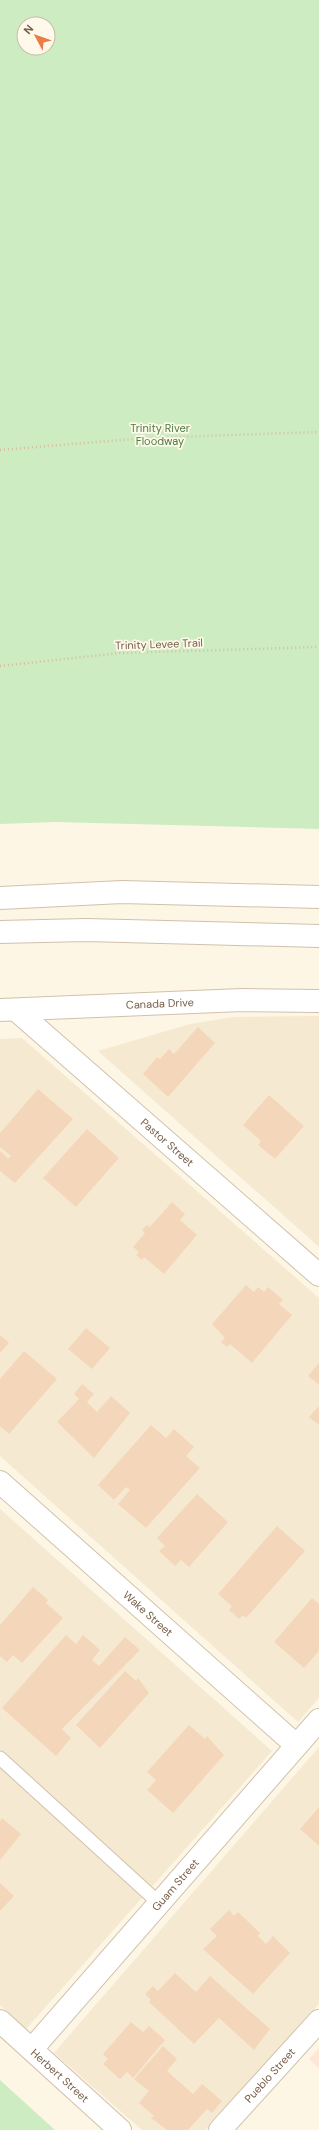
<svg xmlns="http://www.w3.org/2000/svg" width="319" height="2130" viewBox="0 0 319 2130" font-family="'DM Sans',sans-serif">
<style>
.residential{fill:#f5e9d2}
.commercial{fill:#fee7d7}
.green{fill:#ceecc2;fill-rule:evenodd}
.building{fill:#f4d7ba}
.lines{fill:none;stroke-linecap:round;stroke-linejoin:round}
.service-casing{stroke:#d1c1ac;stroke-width:15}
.minor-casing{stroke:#d1c1ac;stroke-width:24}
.tertiary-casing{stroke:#d1c1ac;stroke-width:24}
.path{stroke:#d9bb9d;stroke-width:2.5;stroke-dasharray:1 3;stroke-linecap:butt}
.service{stroke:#fff;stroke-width:13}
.minor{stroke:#fff;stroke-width:22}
.tertiary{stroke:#fff;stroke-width:22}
.labels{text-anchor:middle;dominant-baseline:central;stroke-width:3.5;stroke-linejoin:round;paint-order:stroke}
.park-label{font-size:11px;fill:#4c7e40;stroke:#fff9eb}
.street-label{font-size:11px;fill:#775e48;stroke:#fff9eb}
</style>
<rect width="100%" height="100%" fill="#fdf6e4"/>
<path class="residential" d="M 319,1016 L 319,1247 L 98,1051 L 190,1024 L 233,1017 Z
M 22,1038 L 319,1298 L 319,1698 L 298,1722 L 0,1456 L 0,1039 Z
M 0,1509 L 272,1751 L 26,2029 L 0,2005 Z
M 319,1747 L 319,2004 L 206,2130 L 142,2130 L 54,2053 Z"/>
<path class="commercial" d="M 319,2048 L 319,2069 L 309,2059 Z"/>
<path class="green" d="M 0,0 L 319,0 L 319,829 L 56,822 L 0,824 ZM 24,24 L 48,24 L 48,48 L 24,48 Z
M 0,2080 L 55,2130 L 0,2130 Z"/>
<path class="building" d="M 198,1027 L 215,1043 L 168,1097 L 143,1074 L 157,1057 L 160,1059 L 169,1049 L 174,1054 Z
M 38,1089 L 73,1119 L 15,1183 L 0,1171 L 0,1151 L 8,1158 L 11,1156 L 0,1147 L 0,1133 Z
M 269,1095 L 304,1126 L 275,1159 L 258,1145 L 261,1141 L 243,1125 Z
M 87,1129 L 119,1158 L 76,1207 L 43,1178 Z
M 172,1202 L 185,1214 L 180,1220 L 197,1235 L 164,1274 L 144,1257 L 142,1260 L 136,1255 L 139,1252 L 133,1247 L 145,1233 L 142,1230 L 147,1225 L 150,1227 Z
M 246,1285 L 254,1292 L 258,1287 L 264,1292 L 268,1287 L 283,1300 L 279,1304 L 292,1315 L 252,1363 L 230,1344 L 227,1347 L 221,1342 L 225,1338 L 212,1324 Z
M 86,1328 L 110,1348 L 92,1369 L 68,1349 Z
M 0,1335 L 9,1343 L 0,1353 Z
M 24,1351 L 57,1379 L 9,1434 L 0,1426 L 0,1379 Z
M 319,1363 L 319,1385 L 308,1376 Z
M 82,1384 L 94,1394 L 87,1402 L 97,1412 L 111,1396 L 130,1413 L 94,1458 L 57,1422 L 79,1399 L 74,1394 Z
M 319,1406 L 319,1425 L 309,1417 Z
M 151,1425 L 166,1438 L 174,1429 L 194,1447 L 186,1456 L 200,1468 L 146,1528 L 118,1504 L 130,1490 L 126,1487 L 114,1500 L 98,1485 Z
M 197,1494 L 228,1522 L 189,1567 L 181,1560 L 175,1566 L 159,1551 L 165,1546 L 157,1538 Z
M 277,1526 L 305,1551 L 246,1618 L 243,1615 L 239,1619 L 229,1610 L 232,1606 L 218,1594 Z
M 33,1587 L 48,1600 L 46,1603 L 63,1618 L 22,1663 L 13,1655 L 7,1662 L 0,1656 L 0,1625 Z
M 312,1598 L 319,1604 L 319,1651 L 304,1668 L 274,1642 Z
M 66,1635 L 76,1644 L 83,1635 L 100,1650 L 92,1660 L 99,1666 L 125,1637 L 140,1650 L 62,1729 L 71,1738 L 56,1756 L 2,1708 Z
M 125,1671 L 136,1681 L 138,1678 L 149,1693 L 100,1748 L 76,1725 Z
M 189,1725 L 205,1739 L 207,1736 L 224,1755 L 173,1813 L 147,1790 L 156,1780 L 147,1772 Z
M 319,1807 L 319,1846 L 300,1829 Z
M 2,1818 L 21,1834 L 0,1860 L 0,1821 Z
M 0,1883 L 14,1896 L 0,1911 Z
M 229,1910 L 234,1916 L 238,1912 L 260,1933 L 258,1936 L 266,1944 L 273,1936 L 290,1953 L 253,1994 L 203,1949 L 217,1936 L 210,1929 Z
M 175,1973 L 196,1992 L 210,1976 L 270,2029 L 254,2050 L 219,2018 L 194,2044 L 149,2002 L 151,2000 L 145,1994 L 153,1986 L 158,1991 Z
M 131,2022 L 143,2032 L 149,2026 L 165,2040 L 133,2078 L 127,2072 L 120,2079 L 103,2064 L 108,2059 L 103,2054 Z
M 163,2046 L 177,2059 L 167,2071 L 193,2094 L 202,2084 L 222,2101 L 212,2113 L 207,2109 L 188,2130 L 167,2130 L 151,2118 L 154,2116 L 139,2103 L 149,2091 L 134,2079 Z"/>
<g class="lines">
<defs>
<path id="service" d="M 0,1758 L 159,1903"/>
<g id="minor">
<path id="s1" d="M 0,1010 L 242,1000 L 319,1001"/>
<path id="s2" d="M 16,1010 L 319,1275"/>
<path id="s3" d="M 0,1482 L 296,1745"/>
<path id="s4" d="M 0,2021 L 120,2130"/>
<path id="s5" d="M 32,2049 L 319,1720"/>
<path id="s6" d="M 220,2130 L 319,2021"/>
</g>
<path id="tertiary" d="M 0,898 L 122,892 L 319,897
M 0,932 L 86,930 L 319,936"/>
</defs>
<use href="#service" class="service-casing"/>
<use href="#minor" class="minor-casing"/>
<use href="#tertiary" class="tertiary-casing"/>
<path class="path" d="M 0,450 L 146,438 L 319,432
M 0,666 L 120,653 L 319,647"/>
<use href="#service" class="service"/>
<use href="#minor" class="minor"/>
<use href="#tertiary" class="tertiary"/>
</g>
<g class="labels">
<g class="park-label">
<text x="160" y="428">Trinity River<tspan x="160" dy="13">Floodway</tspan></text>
</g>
<g class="street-label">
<text transform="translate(159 644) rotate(-2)">Trinity Levee Trail</text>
<text stroke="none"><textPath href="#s1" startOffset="160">Canada Drive</textPath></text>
<text stroke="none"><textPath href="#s2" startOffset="201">Pastor Street</textPath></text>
<text stroke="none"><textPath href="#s3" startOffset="198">Wake Street</textPath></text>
<text stroke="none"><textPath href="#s5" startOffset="218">Guam Street</textPath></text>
<text stroke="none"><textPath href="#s4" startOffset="81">Herbert Street</textPath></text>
<text stroke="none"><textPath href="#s6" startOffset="74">Pueblo Street</textPath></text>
</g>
</g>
<g transform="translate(36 36) rotate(311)"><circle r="19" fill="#fff9eb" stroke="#c9bbaa"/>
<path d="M0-3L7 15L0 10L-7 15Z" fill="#ed7b44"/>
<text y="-6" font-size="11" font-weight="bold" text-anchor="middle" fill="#775e48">N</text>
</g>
</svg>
